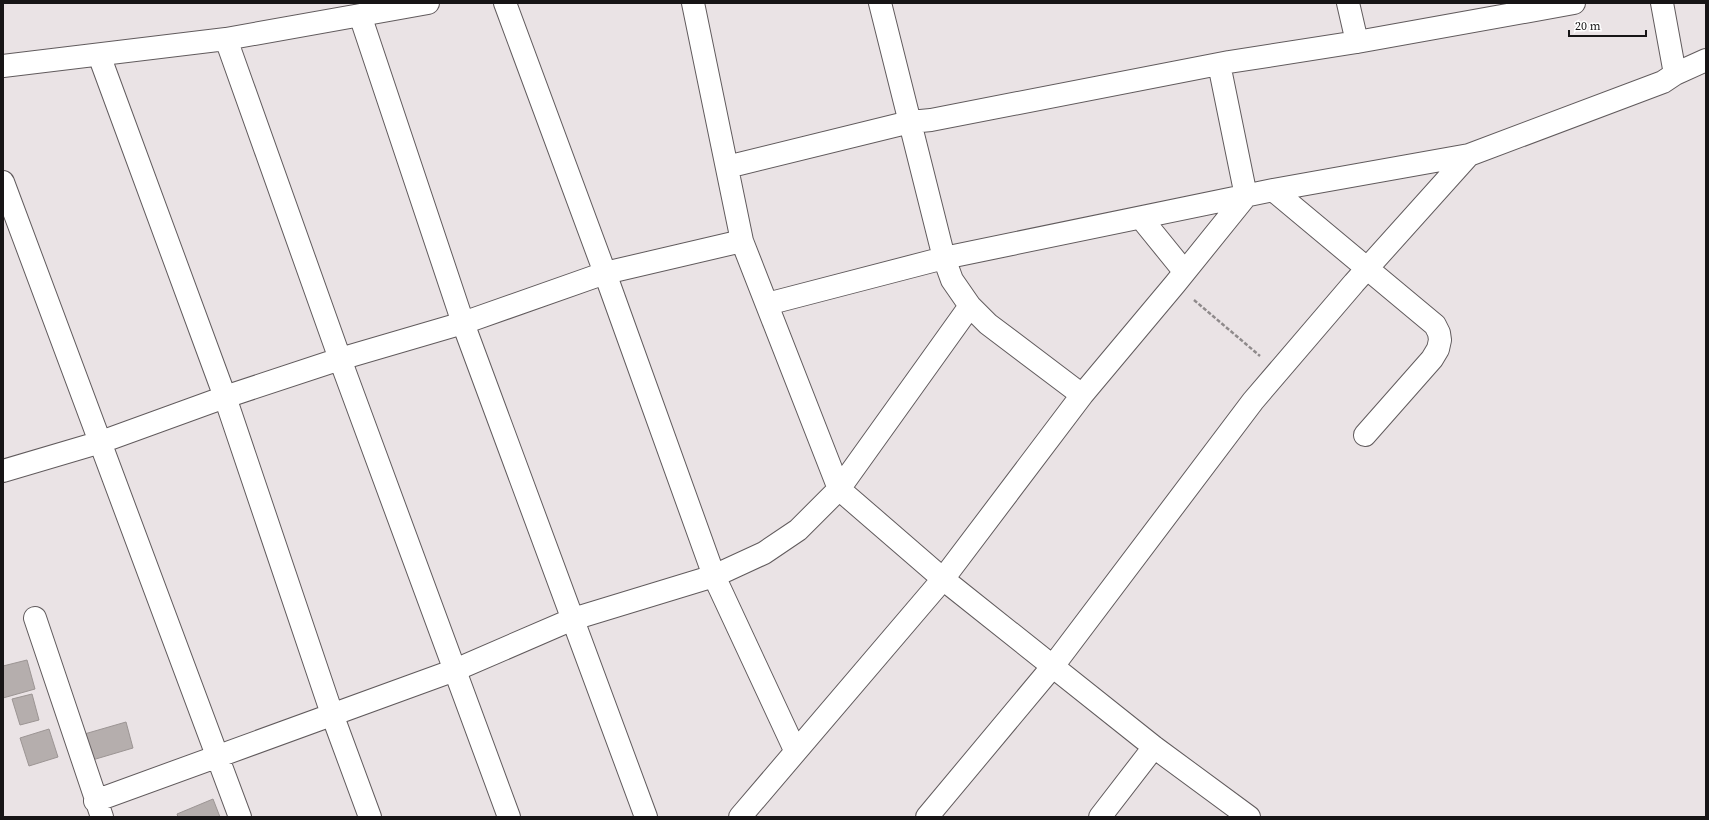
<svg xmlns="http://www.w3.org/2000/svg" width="1709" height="820" viewBox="0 0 1709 820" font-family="'Source Serif 4',serif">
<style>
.building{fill:#b5aead;stroke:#9c9594}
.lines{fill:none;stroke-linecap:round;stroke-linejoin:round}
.minor-casing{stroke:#615b5d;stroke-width:24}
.path{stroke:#8f8a8b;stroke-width:2.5;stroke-dasharray:4 2;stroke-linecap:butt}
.minor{stroke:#fff;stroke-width:22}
</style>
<rect width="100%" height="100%" fill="#eae3e5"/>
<path class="building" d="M 27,660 L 35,689 L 3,698 L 3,666 Z
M 32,694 L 39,720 L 20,725 L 12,699 Z
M 126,722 L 133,748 L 89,761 L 81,735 Z
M 49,729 L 58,757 L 29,766 L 20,738 Z
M 213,799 L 220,817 L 178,817 L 177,814 Z"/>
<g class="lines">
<defs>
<path id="minor" d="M 505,3 L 605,273 L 714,576 L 795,750
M 693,3 L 742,241 L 839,489 L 943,579 L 1154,747 L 1249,817
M 880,3 L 944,258 L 952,280 L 970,306 L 988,324 L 1082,395
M 1348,3 L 1357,42
M 1662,3 L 1675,74
M 360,15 L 463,323 L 646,817
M 226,39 L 340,359 L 509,817
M 99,55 L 225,397 L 332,714 L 370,817
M 3,66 L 226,39 L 428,3
M 727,167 L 910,122 L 931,120 L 1229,62 L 1357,42 L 1574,3
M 3,182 L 240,817
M 1273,190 L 1435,325 L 1439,333 L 1440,340 L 1438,349 L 1432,359 L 1365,435
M 1141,218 L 1184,271
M 767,304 L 944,258 L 1273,190 L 1469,155
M 3,471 L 101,442 L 225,397 L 340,359 L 463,323 L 605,273 L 742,241
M 35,618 L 102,817
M 95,801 L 455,670 L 573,619 L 714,576 L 764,553 L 798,530 L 839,489 L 970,306
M 740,817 L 943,579 L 1082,395 L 1175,284 L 1246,196 L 1219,64
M 927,817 L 1053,666 L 1253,401 L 1354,283 L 1469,155 L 1663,82 L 1675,74 L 1706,60
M 1100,817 L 1154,747"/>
</defs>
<use href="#minor" class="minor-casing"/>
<path class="path" d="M 1194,300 L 1260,356"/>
<use href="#minor" class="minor"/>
</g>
<rect width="1709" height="820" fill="none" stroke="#171516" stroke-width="8"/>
<path d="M1569 30v6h77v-6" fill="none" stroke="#171516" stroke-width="2"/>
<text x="1575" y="30" font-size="12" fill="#171516" stroke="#ffffff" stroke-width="3" paint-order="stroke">20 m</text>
</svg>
